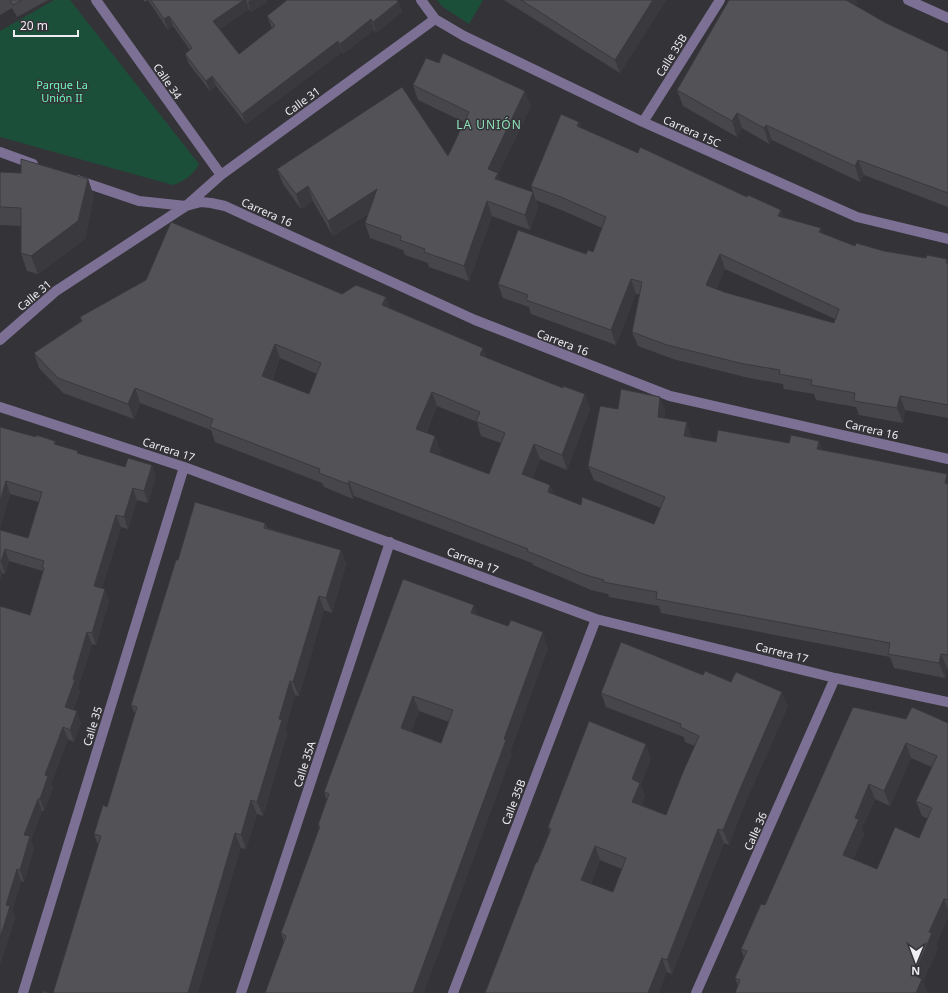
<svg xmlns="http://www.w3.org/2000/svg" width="948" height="993" viewBox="0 0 948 993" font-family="'Noto Sans',sans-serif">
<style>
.green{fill:#1c4f39}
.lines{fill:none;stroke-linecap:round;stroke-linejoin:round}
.minor{stroke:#7c7094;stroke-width:10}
.wall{fill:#47474b;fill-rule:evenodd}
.shaded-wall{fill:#3a393d}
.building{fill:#535257;stroke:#3a393d;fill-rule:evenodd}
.labels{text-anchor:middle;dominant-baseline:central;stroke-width:3;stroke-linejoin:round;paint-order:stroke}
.street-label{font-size:11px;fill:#eeedf1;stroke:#343338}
.park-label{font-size:11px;fill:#6cfbbd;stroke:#343338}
.neighbourhood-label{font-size:12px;letter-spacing:1px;fill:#8ee1b8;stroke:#343338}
</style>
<rect width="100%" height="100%" fill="#343338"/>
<path class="green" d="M 54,0 L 70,0 L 199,164 C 193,175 185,181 173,185 L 0,137 L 0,31 Z
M 437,0 L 483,0 L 469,24 L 443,7 Z"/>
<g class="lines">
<path class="minor" d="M 96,0 L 221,175
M 421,0 L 435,19 L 464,36 L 643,122 L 857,217 L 948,239
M 908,0 L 948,18
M 643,122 L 720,0
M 0,152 L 33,164
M 77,180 L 139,201 L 186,206 L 201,202 L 211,203 L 225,206 L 475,320 L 670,396 L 948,459
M 0,340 L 56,291 L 186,206 L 221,175 L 435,19
M 0,407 L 184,467 L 596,619 L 835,678 L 948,702
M 23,993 L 184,467
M 241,993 L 390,542
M 453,993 L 596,619
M 696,993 L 835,678"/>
</g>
<path class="wall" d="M 0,0 L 48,0 L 17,17 L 12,8 L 0,15 Z
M 144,0 L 267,0 L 267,2 L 251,12 L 249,9 L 220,29 L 239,54 L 272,28 L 271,26 L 267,16 L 398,2 L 402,12 L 376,33 L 374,30 L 343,54 L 342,52 L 246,124 L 216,86 L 210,91 L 189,64 L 185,54 L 190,50 L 173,26 L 168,30 L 148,0 L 144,2 Z
M 504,0 L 666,0 L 620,73 Z
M 729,0 L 856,0 L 857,4 L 856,6 L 886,23 L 948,52 L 948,207 L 864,175 L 860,182 L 772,140 L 769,144 L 742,128 L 737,137 L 683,106 L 677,90 Z
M 413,85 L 531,106 L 498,174 L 500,180 L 533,192 L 531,186 L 579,122 L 581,128 L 638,153 L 781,210 L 784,218 L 821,228 L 823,234 L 855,246 L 926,258 L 947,259 L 948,262 L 948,418 L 905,410 L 903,423 L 859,415 L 856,407 L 816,400 L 814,394 L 784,389 L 783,384 L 749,378 L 673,359 L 638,346 L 632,332 L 640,295 L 636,294 L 616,345 L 531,314 L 529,307 L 503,298 L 498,284 L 593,252 L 602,228 L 566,212 L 536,200 L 538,207 L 530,230 L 492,216 L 469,281 L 429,267 L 428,263 L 405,255 L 403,250 L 370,238 L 365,223 L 369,213 L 333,236 L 313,201 L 301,209 L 283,184 L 277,169 L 448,156 L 464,122 L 418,100 ZM 725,269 L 835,319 L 834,323 L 724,292 L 716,289 Z
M 0,172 L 88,179 L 94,197 L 85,239 L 38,274 L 27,271 L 21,253 L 21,226 L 0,225 Z
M 342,294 L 386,297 L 390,309 L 487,358 L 563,388 L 585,394 L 590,409 L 567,470 L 540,459 L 532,478 L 550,485 L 554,495 L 581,505 L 654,524 L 661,508 L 594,480 L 588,466 L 618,409 L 660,397 L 665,411 L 664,418 L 692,437 L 692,438 L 716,442 L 789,443 L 819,441 L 822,450 L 947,474 L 948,476 L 948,668 L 947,668 L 945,678 L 894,668 L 890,657 L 661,613 L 659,606 L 609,597 L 608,594 L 591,590 L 533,565 L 532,563 L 474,541 L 354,496 L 353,499 L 324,487 L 322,483 L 215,442 L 211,430 L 140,403 L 134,419 L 63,393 L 39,368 L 34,353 L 81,321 L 80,317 ZM 280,358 L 317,374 L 309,394 L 272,380 ZM 437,406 L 477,422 L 481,436 L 501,443 L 489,474 L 439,455 L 441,451 L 426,433 Z
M 0,427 L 36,437 L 55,441 L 56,445 L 79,454 L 125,467 L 152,465 L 156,477 L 148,503 L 137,500 L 128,529 L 121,527 L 102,588 L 109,601 L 96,645 L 92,644 L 78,688 L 80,692 L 73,710 L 81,723 L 74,742 L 68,739 L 51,784 L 53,788 L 44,811 L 42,811 L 31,840 L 34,848 L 24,882 L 21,881 L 12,911 L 15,918 L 0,964 L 30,615 L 43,571 L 9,561 L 5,574 L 2,573 L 0,580 L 0,530 L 28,538 L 39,502 L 10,494 L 0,528 Z
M 265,523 L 267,528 L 341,550 L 346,564 L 332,613 L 324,610 L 299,696 L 295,695 L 285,730 L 287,734 L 263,816 L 257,814 L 246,849 L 241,848 L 98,845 L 94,834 L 107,807 L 135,714 L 131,705 L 178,560 Z
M 478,615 L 548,648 L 510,752 L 512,755 L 284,942 L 281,933 L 319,829 L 318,825 L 327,801 L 324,792 ZM 419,711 L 449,722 L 441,743 L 411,732 Z
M 703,675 L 788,706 L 743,808 L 729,845 L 724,843 L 672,974 L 667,972 L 537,863 L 550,833 L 548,827 L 651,759 L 641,784 L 645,797 L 642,805 L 666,815 L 695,746 L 685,742 L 684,737 L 606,707 L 601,693 ZM 600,860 L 622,869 L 613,892 L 591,884 Z
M 906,719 L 948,723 L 948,918 L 936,944 L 938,949 L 923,981 L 738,986 L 735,978 L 744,958 L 741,949 L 765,905 ZM 911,758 L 932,767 L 916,801 L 922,816 L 928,819 L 919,838 L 877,869 L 853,859 L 864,835 L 862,828 L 875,799 L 890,806 Z"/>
<path class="shaded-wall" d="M 244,0 L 246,0 L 249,9 L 217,31 L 213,21 Z
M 250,0 L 267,0 L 267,2 L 251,12 L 248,2 Z
M 653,0 L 666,0 L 620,73 L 615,60 Z
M 845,0 L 856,0 L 857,4 L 851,15 Z
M 398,2 L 402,12 L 376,33 L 373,22 Z
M 169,16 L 173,26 L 168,30 L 164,19 Z
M 371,19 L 374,30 L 343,54 L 340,44 Z
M 338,41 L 342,52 L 246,124 L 242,114 Z
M 212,76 L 216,86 L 210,91 L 206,81 Z
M 525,91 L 531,106 L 498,174 L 503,187 L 488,169 Z
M 737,113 L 742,128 L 737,137 L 732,121 Z
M 579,122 L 584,137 L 577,126 Z
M 766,125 L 772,140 L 769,144 L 764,128 Z
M 858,160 L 864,175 L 860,182 L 855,166 Z
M 88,179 L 94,197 L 85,239 L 38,274 L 31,256 Z
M 308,186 L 313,201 L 301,209 L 296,194 Z
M 377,189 L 383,203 L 333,236 L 328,221 Z
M 533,192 L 538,207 L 530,230 L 525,215 Z
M 487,201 L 492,216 L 469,281 L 464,266 Z
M 781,210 L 786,224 L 778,216 Z
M 821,228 L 826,242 L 819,232 Z
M 720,254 L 725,269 L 711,299 L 706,285 Z
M 631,279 L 636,294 L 616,345 L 611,330 Z
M 386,297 L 391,311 L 382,305 Z
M 275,344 L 280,358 L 267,391 L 262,376 Z
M 483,348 L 488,362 L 480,355 Z
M 135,388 L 140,403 L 134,419 L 128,404 Z
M 432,392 L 437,406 L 421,443 L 416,429 Z
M 585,394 L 590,409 L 567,470 L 562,455 Z
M 900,396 L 905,410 L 903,423 L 897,408 Z
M 660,397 L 665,411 L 663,431 L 658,417 Z
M 687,422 L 692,437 L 689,451 L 684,436 Z
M 435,436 L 441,451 L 435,466 L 430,452 Z
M 819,441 L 824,455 L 817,449 Z
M 534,444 L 540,459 L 527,489 L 522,474 Z
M 152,465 L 156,477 L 148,503 L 144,491 Z
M 947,474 L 948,476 L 948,490 L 945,483 Z
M 6,481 L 10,494 L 0,528 L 0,501 Z
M 349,481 L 354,496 L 353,499 L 348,484 Z
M 550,485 L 556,500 L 548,492 Z
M 133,488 L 137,500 L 128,529 L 124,517 Z
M 116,515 L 121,527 L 99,598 L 94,586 Z
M 5,549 L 9,561 L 5,574 L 1,562 Z
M 341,550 L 346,564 L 332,613 L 326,598 Z
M 0,568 L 2,573 L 0,580 Z
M 105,589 L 109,601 L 96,645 L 92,633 Z
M 319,596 L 324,610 L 299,696 L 293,682 Z
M 474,605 L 480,620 L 471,613 Z
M 87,632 L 92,644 L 78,688 L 80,692 L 70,719 L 65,707 L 73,679 Z
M 543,632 L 548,648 L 510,752 L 512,755 L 424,993 L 413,993 L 504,739 Z
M 941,654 L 947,668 L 945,678 L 939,663 Z
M 290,681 L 295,695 L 285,730 L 287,734 L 263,816 L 257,802 L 279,719 Z
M 782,692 L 788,706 L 743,808 L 729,845 L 723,830 L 738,794 Z
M 413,696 L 419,711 L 407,743 L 401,728 Z
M 77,711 L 81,723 L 74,742 L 70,730 Z
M 63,727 L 68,739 L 51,784 L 53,788 L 44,811 L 40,799 L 45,775 Z
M 906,743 L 911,758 L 890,806 L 884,791 Z
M 646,744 L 651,759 L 641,784 L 645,797 L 638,816 L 632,802 L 632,779 Z
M 869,784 L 875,799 L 862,828 L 864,835 L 848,870 L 843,855 L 855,818 Z
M 38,799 L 42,811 L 31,840 L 34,848 L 24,882 L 20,870 L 24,835 Z
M 251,800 L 257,814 L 246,849 L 241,835 Z
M 718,829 L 724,843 L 672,974 L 667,960 Z
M 235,833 L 241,848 L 198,993 L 188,993 Z
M 595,846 L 600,860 L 587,894 L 581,880 Z
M 17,869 L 21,881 L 12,911 L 15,918 L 0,964 L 0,938 L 6,905 Z
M 944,899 L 948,909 L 948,918 L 936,944 L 938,949 L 923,981 L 928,993 L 916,993 L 914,975 L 929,932 Z
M 662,958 L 667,972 L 659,993 L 648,993 Z"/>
<path class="building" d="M 10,0 L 22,0 L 13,5 Z
M 151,0 L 244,0 L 213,21 L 239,54 L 275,26 L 267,16 L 287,0 L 397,0 L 398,2 L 373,22 L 371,19 L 340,44 L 338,41 L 242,114 L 212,76 L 206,81 L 185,54 L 192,48 L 169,16 L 164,19 Z
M 521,0 L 653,0 L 615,60 Z
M 729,0 L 846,0 L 886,23 L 948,52 L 948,193 L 858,160 L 855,166 L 766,125 L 764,128 L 737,113 L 732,121 L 677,90 Z
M 443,53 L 525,91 L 488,169 L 498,173 L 495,179 L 533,192 L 525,215 L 487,201 L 464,266 L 424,252 L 425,249 L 400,240 L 401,236 L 365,223 L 377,189 L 328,221 L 308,186 L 296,194 L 277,169 L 402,87 L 448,156 L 469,112 L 413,85 L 426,58 L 439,63 Z
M 561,114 L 579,122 L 577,126 L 638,153 L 640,147 L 747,197 L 748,195 L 781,210 L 778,216 L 821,228 L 819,232 L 855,246 L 856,243 L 884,251 L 926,258 L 927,255 L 947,259 L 946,263 L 948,263 L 948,405 L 900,396 L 897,408 L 854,401 L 855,393 L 811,385 L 812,380 L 779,374 L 780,370 L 744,364 L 667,345 L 632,332 L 642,282 L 631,279 L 611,330 L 526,300 L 528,295 L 498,284 L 518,230 L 586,254 L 588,250 L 593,252 L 606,217 L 561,197 L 531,186 ZM 720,254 L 839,309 L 834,323 L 724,292 L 706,285 Z
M 21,159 L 88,179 L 78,221 L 31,256 L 21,253 L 21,208 L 0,207 L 0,172 L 21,173 Z
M 171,222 L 342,294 L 356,285 L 386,297 L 382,305 L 483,348 L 480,355 L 563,388 L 563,386 L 585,394 L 562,455 L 534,444 L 522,474 L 550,485 L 548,492 L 581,505 L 582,497 L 654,524 L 665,497 L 588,466 L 600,406 L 618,409 L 621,389 L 660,397 L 658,417 L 687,422 L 684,436 L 716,442 L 718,430 L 789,443 L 791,435 L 819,441 L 817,449 L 947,474 L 945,483 L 948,484 L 948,655 L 941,654 L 939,663 L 888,654 L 890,643 L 656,599 L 657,592 L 603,582 L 604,580 L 586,575 L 527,551 L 528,549 L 468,526 L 349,481 L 348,484 L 319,473 L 320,469 L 210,427 L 213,419 L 135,388 L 128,404 L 58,378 L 34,353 L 82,321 L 80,317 L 146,280 ZM 275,344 L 321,363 L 309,394 L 262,376 ZM 432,392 L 480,412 L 476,421 L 505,433 L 489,474 L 430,452 L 435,436 L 416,429 Z
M 0,427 L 36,437 L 36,435 L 55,441 L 54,444 L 78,451 L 77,453 L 125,467 L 128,458 L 152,465 L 144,491 L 133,488 L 124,517 L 116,515 L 94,586 L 105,589 L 92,633 L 87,632 L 73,679 L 75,680 L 65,707 L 77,711 L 70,730 L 63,727 L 45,775 L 48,776 L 40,799 L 38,799 L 24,835 L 30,836 L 20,870 L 17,869 L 6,905 L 10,906 L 0,938 L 0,606 L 30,615 L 44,568 L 42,567 L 44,561 L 5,549 L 1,562 L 0,562 L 0,530 L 28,538 L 42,492 L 6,481 L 0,501 Z
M 195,502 L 265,523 L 264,528 L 341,550 L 326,598 L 319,596 L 293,682 L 290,681 L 279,719 L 282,720 L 257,802 L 251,800 L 241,835 L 235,833 L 188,993 L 53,993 L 101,836 L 94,834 L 103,805 L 107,807 L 137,707 L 131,705 L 176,560 L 178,560 Z
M 403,579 L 474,605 L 471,613 L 508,626 L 511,620 L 543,632 L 504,739 L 506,740 L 413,993 L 265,993 L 286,936 L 281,933 L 320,826 L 318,825 L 329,794 L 324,792 ZM 413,696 L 453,710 L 441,743 L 401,728 Z
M 621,642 L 703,675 L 705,671 L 731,682 L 736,672 L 782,692 L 738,794 L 723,830 L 718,829 L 667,960 L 662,958 L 648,993 L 485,993 L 536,862 L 537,863 L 551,829 L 548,827 L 589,721 L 646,744 L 632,779 L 640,783 L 632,802 L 666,815 L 683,772 L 699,736 L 680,727 L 681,724 L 601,693 ZM 595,846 L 626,858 L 613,892 L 581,880 Z
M 853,707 L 906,719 L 912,707 L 948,723 L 948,900 L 944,899 L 929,932 L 932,933 L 914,975 L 922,979 L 916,993 L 735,993 L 740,980 L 735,978 L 747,951 L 741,949 L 761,904 L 765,905 ZM 906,743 L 937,756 L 916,801 L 932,808 L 919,838 L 895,827 L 877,869 L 843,855 L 859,819 L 855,818 L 869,784 L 884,791 Z
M 43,991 L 49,993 L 43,993 Z"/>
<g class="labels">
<g class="street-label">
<text transform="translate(671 55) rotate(-58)">Calle 35B</text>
<text transform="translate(168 81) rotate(55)">Calle 34</text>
<text transform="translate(302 101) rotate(-36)">Calle 31</text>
<text transform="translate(692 131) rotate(24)">Carrera 15C</text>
<text transform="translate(267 212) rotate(24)">Carrera 16</text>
<text transform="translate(34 295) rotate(-40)">Calle 31</text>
<text transform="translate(563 342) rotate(21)">Carrera 16</text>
<text transform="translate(872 429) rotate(13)">Carrera 16</text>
<text transform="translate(169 449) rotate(18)">Carrera 17</text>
<text transform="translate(473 560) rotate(21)">Carrera 17</text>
<text transform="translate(782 652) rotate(14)">Carrera 17</text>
<text transform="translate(92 726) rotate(-73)">Calle 35</text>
<text transform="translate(304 764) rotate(-72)">Calle 35A</text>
<text transform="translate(513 802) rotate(-69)">Calle 35B</text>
<text transform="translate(755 831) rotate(-66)">Calle 36</text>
</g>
<g class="park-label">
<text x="62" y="84">Parque La<tspan x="62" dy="13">Unión II</tspan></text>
</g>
<g class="neighbourhood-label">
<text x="489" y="124">LA UNIÓN</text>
</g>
</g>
<g transform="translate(916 961) rotate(181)" stroke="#343338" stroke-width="3" paint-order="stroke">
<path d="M0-3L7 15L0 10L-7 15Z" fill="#eeedf1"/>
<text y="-6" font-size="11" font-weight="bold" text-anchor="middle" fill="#eeedf1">N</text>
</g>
<path d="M14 30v6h64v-6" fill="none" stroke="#eeedf1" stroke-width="2"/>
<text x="20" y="30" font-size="12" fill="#eeedf1" stroke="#343338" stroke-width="3" paint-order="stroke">20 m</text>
</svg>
